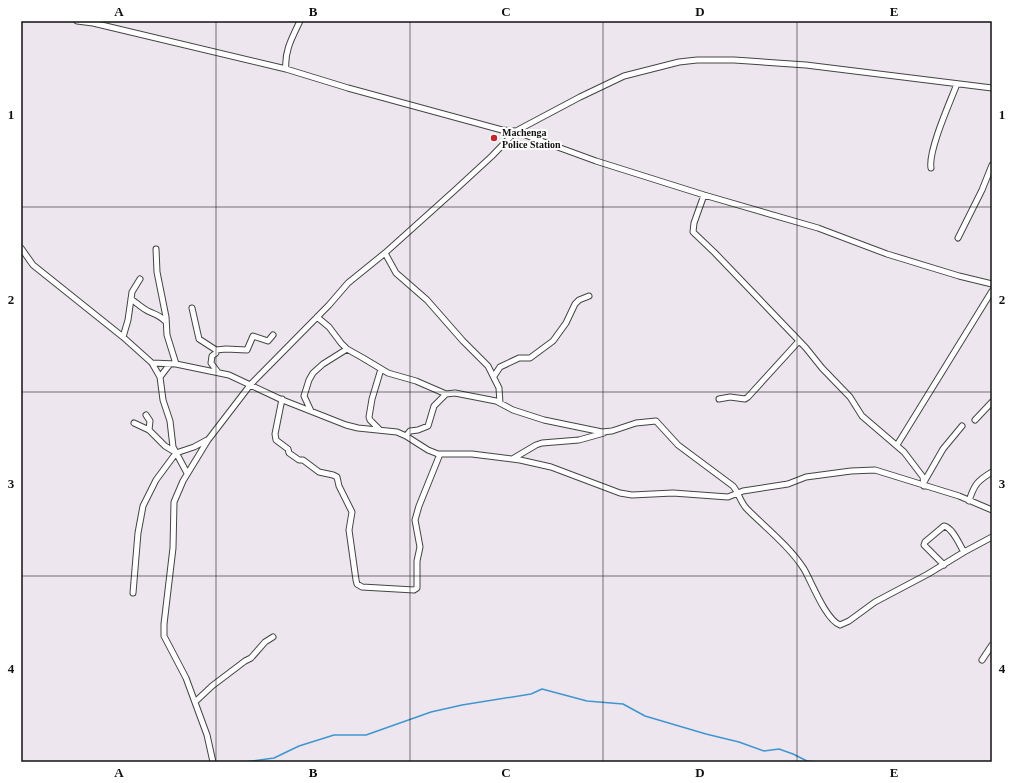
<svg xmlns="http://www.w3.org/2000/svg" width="1013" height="783" viewBox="0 0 1013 783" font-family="'Times New Roman',serif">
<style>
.industrial{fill:#eee6ef}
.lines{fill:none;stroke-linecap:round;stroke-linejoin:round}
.stream{stroke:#3f96cf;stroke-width:1.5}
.street-casing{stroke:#444;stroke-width:7}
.street{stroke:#fff;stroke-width:5}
.grid{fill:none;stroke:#111;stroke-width:1;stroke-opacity:0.55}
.poi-dot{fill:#c4262e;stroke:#fff;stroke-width:1.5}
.labels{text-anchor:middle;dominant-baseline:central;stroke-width:4;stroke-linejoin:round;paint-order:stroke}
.poi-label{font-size:10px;font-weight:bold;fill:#111;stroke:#fff;text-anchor:start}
.neatline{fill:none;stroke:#111;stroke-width:1.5}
.grid-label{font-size:13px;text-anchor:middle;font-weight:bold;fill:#111}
</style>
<rect width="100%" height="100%" fill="#fffdf5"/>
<path class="industrial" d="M 21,21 L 992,21 L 992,762 L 21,762 Z"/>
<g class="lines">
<path class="stream" d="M 244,762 L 274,758 L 299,746 L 334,735 L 366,735 L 431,712 L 462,705 L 531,694 L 542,689 L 587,701 L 623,704 L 645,716 L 706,734 L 739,742 L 764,751 L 779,749 L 793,754 L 807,761 L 818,762"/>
<defs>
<path id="street" d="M 77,21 L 93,23 L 286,69 L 348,88 L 502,130 L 516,131 L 580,97 L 624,76 L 679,62 L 697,60 L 734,60 L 806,65 L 992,88
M 286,69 C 284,51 293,36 300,21
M 931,168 C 928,151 950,102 957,84
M 704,195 L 694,223 L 693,232 L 715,253 L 806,348 L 822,368 L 850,397 L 862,416 L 904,452 L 923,477 L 924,486
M 958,238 L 982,190 L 992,165
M 21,248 L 33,265 L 123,337 L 152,363 L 160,377 L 163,400 L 170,421 L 173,447 L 187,473
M 156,249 L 157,272 L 166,317 L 167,335 L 176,364
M 385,253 L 396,273 L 427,300 L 463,341 L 488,366 L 499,388 L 500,403
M 131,299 C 137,303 143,309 150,312 C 157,315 161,316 166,322
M 192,308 L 199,339 L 216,350 L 216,353 L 212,356 L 211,363 L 217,371
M 317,317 L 329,327 L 341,343 L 347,349 L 363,358 L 388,373 L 416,381 L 446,394 L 455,393 L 496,401 L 513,410 L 544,420 L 602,432 L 612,431 L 636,423 L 656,421 L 678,445 L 733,486 C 739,493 740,502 747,509 C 765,527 790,547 804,569 C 812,583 826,620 840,625 L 849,621 L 875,602 L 928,574 L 964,552 L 992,537
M 123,337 L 128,320 L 132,292 L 140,279
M 216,350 L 226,349 L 247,350 L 253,336 L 268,341 L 273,335
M 152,363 L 176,364 L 229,375 L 280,399 L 346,425 L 358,428 L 397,432 L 406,436 L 428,450 L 438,454 L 472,454 L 520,460 L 551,467 L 620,493 L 632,495 L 673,493 L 728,497 L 743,491 L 788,484 L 806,477 L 851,471 L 875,470 L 959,496 L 992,510
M 494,376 L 500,367 L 519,358 L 530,358 L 553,341 L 566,323 L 575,304 L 579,300 L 589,296
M 160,377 L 170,364
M 282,399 L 275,434 L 276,440 L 288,449 L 289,453 L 299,460 L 303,460 L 319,472 L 333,475 L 337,477 L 339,486 L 352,512 L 349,530 L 356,580 L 357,584 L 362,587 L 414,590 L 417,588 L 417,561 L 420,547 L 415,520 L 419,506 L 440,454
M 719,399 L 730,397 L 745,399 L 748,397 L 799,341
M 311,411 L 304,396 L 309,380 L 313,373 L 323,364 L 347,349
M 146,415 L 150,421 L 149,430
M 975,420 L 992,402
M 134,423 L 149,430 L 165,446 L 175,452
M 380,430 L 370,420 L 369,417 L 372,399 L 381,369
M 406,436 L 410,431 L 418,430 L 428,426 L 434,406 L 446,394
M 897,445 L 992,291
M 514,458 L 536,445 L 542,443 L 579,440 L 604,433
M 924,482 L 943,449 L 962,426
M 969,501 C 974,485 977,481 992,472
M 944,565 L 924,545 L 925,542 L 944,526 C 953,528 959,544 964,552
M 133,593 L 138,533 L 143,506 L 156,480 L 176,453 L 194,447 L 207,440
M 982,660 L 992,645
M 195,702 L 212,686 L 245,661 L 251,658 L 265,642 L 273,637
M 213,762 L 207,735 L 186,678 L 164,636 L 164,624 L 173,548 L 174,502 L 183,481 L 208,440 L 251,384 L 329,305 L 348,283 L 385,253 L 454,191 L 492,156 L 516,131 L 533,138 L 596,161 L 704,195 L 818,228 L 887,254 L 959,276 L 992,284"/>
</defs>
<use href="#street" class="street-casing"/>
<use href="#street" class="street"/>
</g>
<path class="grid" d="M 216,21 L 216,762M 410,21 L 410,762M 603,21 L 603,762M 797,21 L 797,762M 21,207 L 992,207M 21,392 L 992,392M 21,576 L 992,576"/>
<circle class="poi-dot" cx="494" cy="138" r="4"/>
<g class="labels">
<g class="poi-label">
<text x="502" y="132">Machenga<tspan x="502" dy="12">Police Station</tspan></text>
</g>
</g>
<rect width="1013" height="783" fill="none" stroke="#ffffff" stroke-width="44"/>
<rect x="22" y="22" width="969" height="739" class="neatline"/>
<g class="grid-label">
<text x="119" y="16">A</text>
<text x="313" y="16">B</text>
<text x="506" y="16">C</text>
<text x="700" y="16">D</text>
<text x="894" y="16">E</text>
<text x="11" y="119">1</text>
<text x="1002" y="119">1</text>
<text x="11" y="304">2</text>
<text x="1002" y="304">2</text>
<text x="11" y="488">3</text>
<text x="1002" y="488">3</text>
<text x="11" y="673">4</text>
<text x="1002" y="673">4</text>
<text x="119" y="777">A</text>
<text x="313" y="777">B</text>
<text x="506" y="777">C</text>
<text x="700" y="777">D</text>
<text x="894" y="777">E</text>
</g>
</svg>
